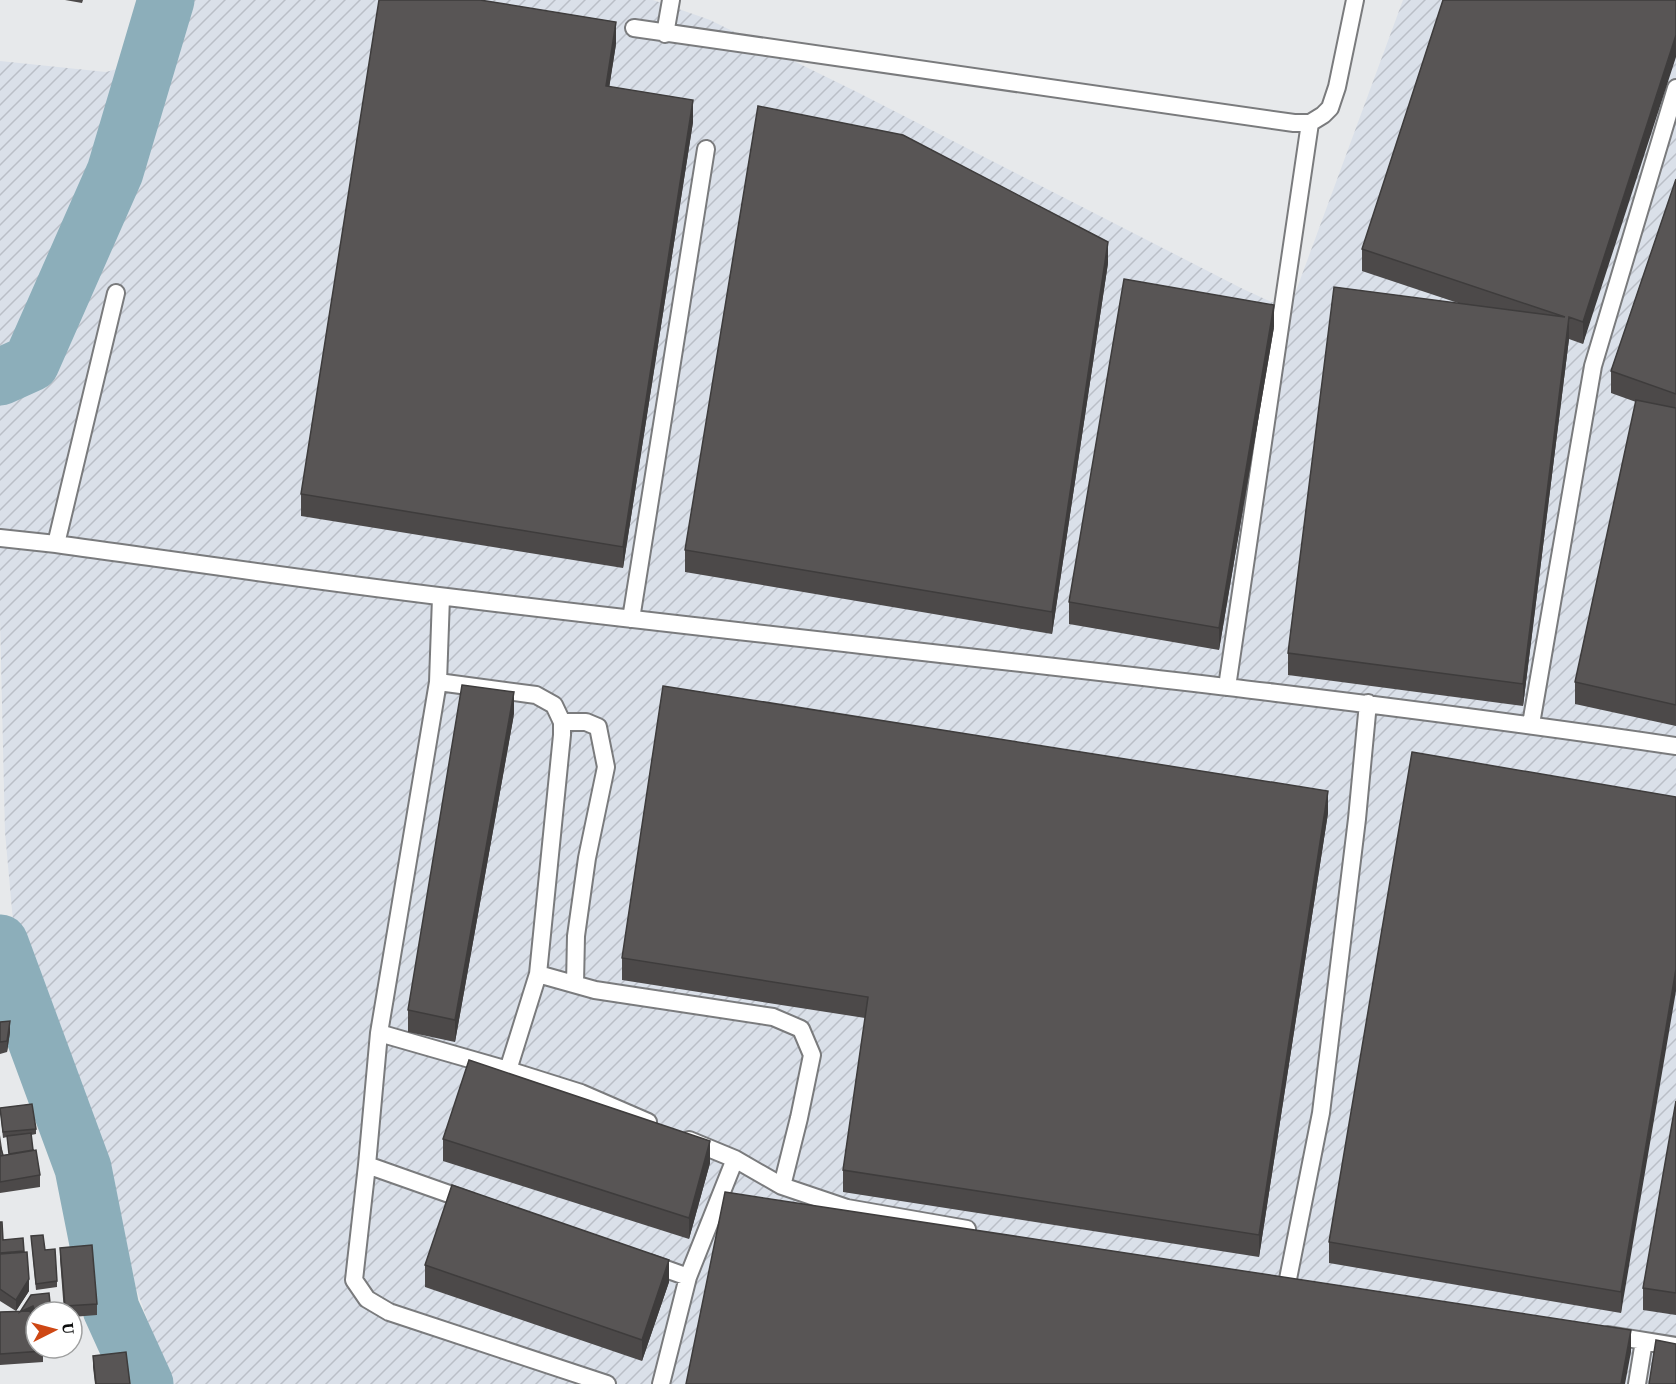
<svg xmlns="http://www.w3.org/2000/svg" width="1676" height="1384" viewBox="0 0 1676 1384" font-family="'Source Serif 4',serif">
<style>
.industrial{fill:url(#industrial-furrows)}
.lines{fill:none;stroke-linecap:round;stroke-linejoin:round}
.river{stroke:#8caeba;stroke-width:57}
.service-casing{stroke:#7a7b7d;stroke-width:20}
.service{stroke:#fff;stroke-width:16}
.wall{fill:#4c4949}
.shaded-wall{fill:#3e3c3c}
.building{fill:#585555;stroke:#3e3c3c;stroke-width:1.5}
</style>
<defs>
<pattern id="industrial-furrows" width="10" height="10" patternUnits="userSpaceOnUse" patternTransform="scale(1.5)"><rect width="10" height="10" fill="#dae0e9"/><path d="M-1 1l2-2M0 10L10 0M9 11l2-2" fill="none" stroke="#babfc7"/></pattern>
</defs>
<rect width="100%" height="100%" fill="#e7e9eb"/>
<path class="industrial" d="M 194,0 L 653,0 L 710,20 L 857,92 L 1243,289 L 1289,310 L 1403,0 L 1676,0 L 1676,1384 L 171,1384 L 136,1288 L 114,1183 L 62,1053 L 13,921 L 5,832 L 0,618 L 0,61 L 106,72 L 177,53 Z"/>
<g class="lines">
<path class="river" d="M 0,377 L 31,363 L 115,172 L 166,0
M 0,943 L 83,1168 L 111,1309 L 145,1384"/>
<defs>
<path id="service" d="M 634,28 L 1294,123 L 1310,123 L 1323,115 L 1330,108 L 1337,87 L 1355,0
M 665,34 L 671,0
M 0,538 L 56,544 C 186,562 316,581 447,597 C 856,647 1268,686 1676,746
M 56,544 L 116,293
M 441,597 L 438,682 L 379,1033 L 367,1165 L 354,1280 L 367,1299 L 389,1312 L 607,1384
M 631,619 L 706,149
M 438,682 L 536,695 L 554,705 L 562,722 L 562,735 L 538,974 L 508,1070
M 1227,687 L 1310,123
M 562,722 L 586,722 L 598,727 L 606,767 L 587,858 L 576,936 L 575,984
M 1531,724 L 1593,366 L 1676,88
M 538,974 L 595,990 L 773,1017 L 801,1029 L 812,1055 L 799,1118 L 782,1186
M 379,1033 L 508,1070 L 581,1093 L 648,1122
M 689,1140 L 735,1159 L 782,1186 L 847,1208 L 967,1229
M 367,1165 L 469,1201
M 649,1263 L 688,1277
M 1287,1284 L 1321,1113 L 1357,819 L 1368,703
M 1608,1335 L 1676,1346
M 661,1384 L 688,1277 L 735,1159
M 1637,1384 L 1644,1341"/>
</defs>
<use href="#service" class="service-casing"/>
<use href="#service" class="service"/>
</g>
<path class="wall" d="M 65,0 L 83,0 L 82,3 Z
M 1676,0 L 1583,344 L 1569,339 L 1523,706 L 1288,675 L 1288,653 L 1458,303 L 1362,271 L 1362,249 Z
M 616,44 L 609,87 L 693,122 L 623,568 L 301,516 L 301,494 Z
M 1676,179 L 1676,726 L 1575,704 L 1575,682 L 1636,402 L 1611,393 L 1611,371 Z
M 1108,263 L 1052,634 L 685,572 L 685,550 Z
M 1274,327 L 1219,650 L 1069,624 L 1069,602 Z
M 514,714 L 455,1042 L 408,1032 L 408,1010 Z
M 1676,797 L 1621,1313 L 1329,1263 L 1329,1242 Z
M 1328,813 L 1259,1257 L 843,1192 L 843,1170 L 865,1018 L 622,980 L 622,958 Z
M 0,1022 L 10,1032 L 7,1052 L 0,1054 Z
M 1676,1101 L 1676,1315 L 1643,1310 L 1643,1288 Z
M 0,1108 L 36,1129 L 36,1134 L 31,1135 L 33,1150 L 40,1175 L 40,1187 L 0,1193 L 0,1135 L 3,1155 L 9,1154 L 7,1137 L 3,1138 Z
M 443,1139 L 710,1163 L 689,1239 L 443,1161 Z
M 0,1222 L 3,1240 L 29,1291 L 16,1311 L 0,1301 Z
M 31,1236 L 45,1250 L 57,1281 L 57,1287 L 36,1290 Z
M 60,1248 L 97,1304 L 97,1315 L 72,1317 L 72,1312 L 64,1312 L 60,1259 Z
M 425,1265 L 669,1282 L 642,1361 L 425,1287 Z
M 31,1295 L 36,1312 L 36,1320 L 33,1312 L 31,1313 L 43,1351 L 43,1362 L 0,1365 L 0,1312 L 21,1311 Z
M 93,1356 L 130,1384 L 95,1384 L 93,1367 Z"/>
<path class="shaded-wall" d="M 616,22 L 616,44 L 606,108 L 606,86 Z
M 1676,35 L 1676,57 L 1583,344 L 1583,322 Z
M 693,100 L 693,122 L 623,568 L 623,547 Z
M 1108,242 L 1108,263 L 1052,634 L 1052,612 Z
M 1274,305 L 1274,327 L 1219,650 L 1219,628 Z
M 1569,317 L 1569,339 L 1523,706 L 1523,684 Z
M 514,692 L 514,714 L 455,1042 L 455,1020 Z
M 1328,791 L 1328,813 L 1259,1257 L 1259,1235 Z
M 1676,969 L 1676,991 L 1621,1313 L 1621,1292 Z
M 10,1021 L 10,1032 L 7,1052 L 7,1041 Z
M 710,1141 L 710,1163 L 689,1239 L 689,1218 Z
M 669,1260 L 669,1282 L 642,1361 L 642,1340 Z
M 29,1279 L 29,1291 L 16,1311 L 16,1300 Z
M 33,1306 L 33,1312 L 20,1318 L 20,1312 Z
M 1631,1330 L 1631,1352 L 1625,1384 L 1621,1384 Z"/>
<path class="building" d="M 379,0 L 480,0 L 616,22 L 606,86 L 693,100 L 623,547 L 301,494 Z
M 1443,0 L 1676,0 L 1676,35 L 1583,322 L 1569,317 L 1523,684 L 1288,653 L 1334,287 L 1565,317 L 1362,249 Z
M 758,106 L 903,135 L 1108,242 L 1052,612 L 685,550 Z
M 1676,179 L 1676,394 L 1611,371 Z
M 1124,279 L 1274,305 L 1219,628 L 1069,602 Z
M 1636,400 L 1676,408 L 1676,705 L 1575,682 Z
M 462,685 L 514,692 L 455,1020 L 408,1010 Z
M 663,686 L 1328,791 L 1259,1235 L 843,1170 L 868,997 L 622,958 Z
M 1412,752 L 1676,797 L 1676,969 L 1621,1292 L 1329,1242 Z
M 10,1021 L 7,1041 L 0,1042 L 0,1022 Z
M 469,1060 L 710,1141 L 689,1218 L 443,1139 Z
M 1676,1101 L 1676,1293 L 1643,1288 Z
M 32,1104 L 36,1129 L 3,1132 L 0,1108 Z
M 31,1133 L 33,1150 L 9,1154 L 7,1136 Z
M 0,1146 L 3,1155 L 0,1156 Z
M 36,1150 L 40,1175 L 0,1182 L 0,1156 Z
M 452,1185 L 669,1260 L 642,1340 L 425,1265 Z
M 725,1192 L 1631,1330 L 1621,1384 L 686,1384 Z
M 0,1222 L 2,1222 L 3,1240 L 23,1238 L 24,1251 L 0,1253 Z
M 43,1235 L 45,1250 L 55,1249 L 57,1281 L 36,1284 L 31,1236 Z
M 92,1245 L 97,1304 L 65,1306 L 60,1248 Z
M 27,1252 L 29,1279 L 16,1300 L 0,1289 L 0,1254 Z
M 49,1293 L 51,1312 L 36,1312 L 36,1314 L 33,1306 L 20,1312 L 31,1295 Z
M 30,1311 L 36,1330 L 36,1348 L 42,1348 L 43,1351 L 0,1354 L 0,1312 Z
M 1656,1340 L 1676,1344 L 1676,1384 L 1649,1384 Z
M 126,1352 L 130,1384 L 96,1384 L 93,1356 Z"/>
<g transform="translate(54 1330) rotate(84)"><circle r="28" fill="#ffffff" stroke="#9e9f9f" stroke-width="1.5"/>
<path d="M0-4.5L10 22L0 15L-10 22Z" fill="#ce4714"/>
<text y="-9" font-size="16" font-weight="bold" text-anchor="middle" fill="#0d0e0e">U</text>
</g>
</svg>
